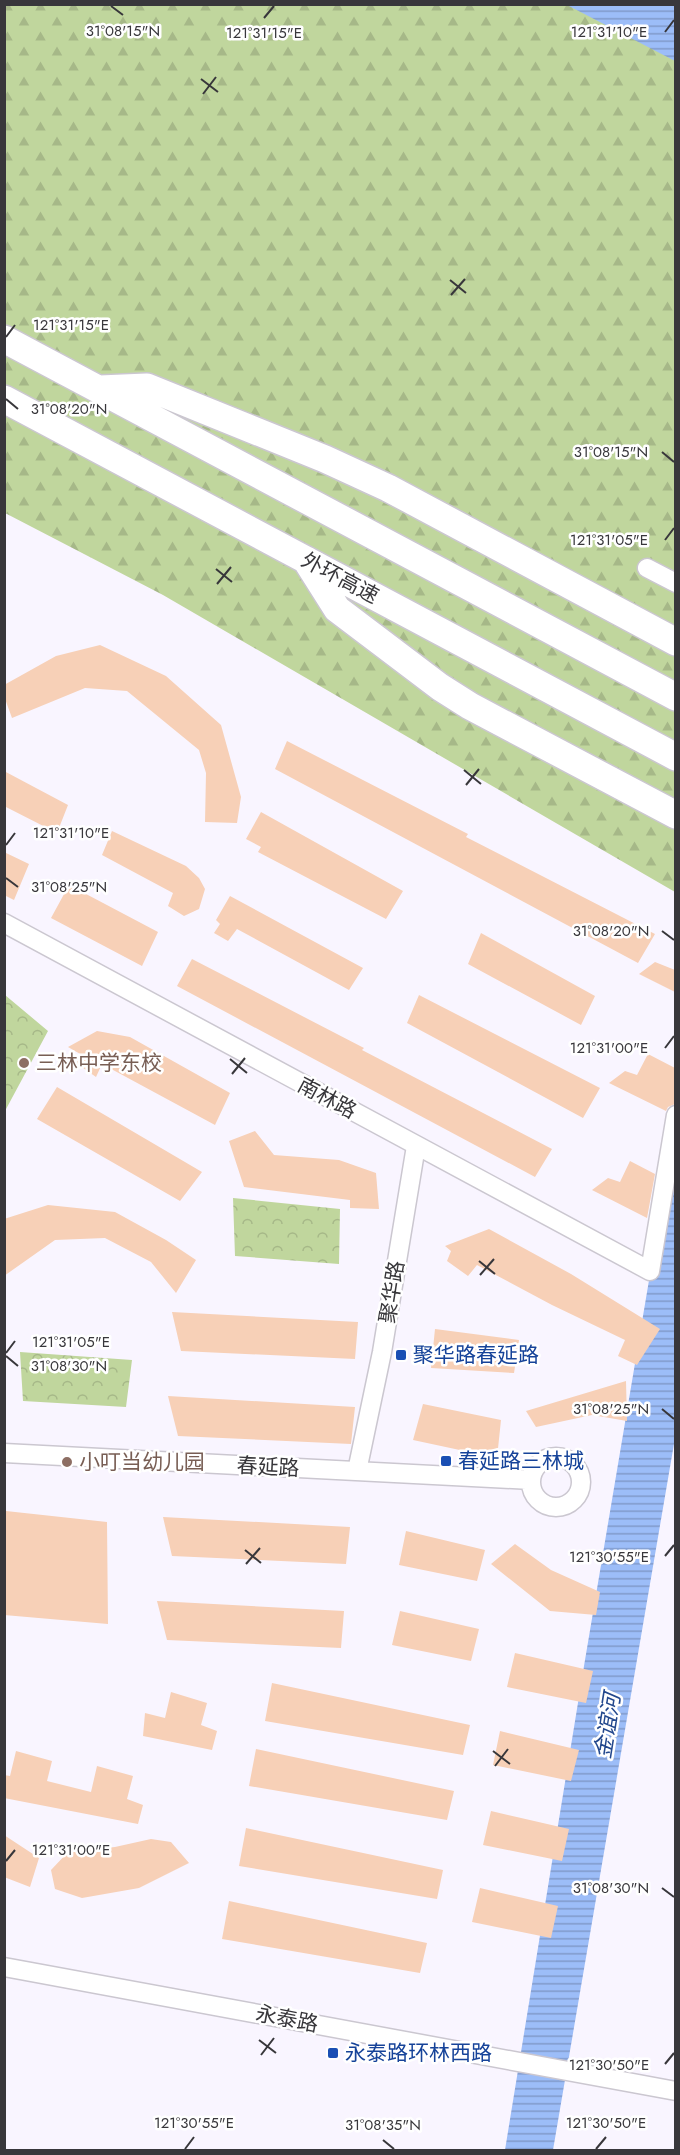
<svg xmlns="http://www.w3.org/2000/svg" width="680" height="2155" viewBox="0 0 680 2155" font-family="Jost,'Noto Sans SC',sans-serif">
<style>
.forest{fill:url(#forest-firs)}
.park{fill:url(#park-crowns)}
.water{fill:url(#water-rules)}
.building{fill:#f7d0b7}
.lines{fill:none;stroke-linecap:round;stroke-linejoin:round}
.minor-casing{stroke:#cbc7d0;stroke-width:21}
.highway-casing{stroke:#cbc7d0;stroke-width:30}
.minor{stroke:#fff;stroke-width:18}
.highway{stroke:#fff;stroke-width:27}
.ticks{fill:none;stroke:#38373b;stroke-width:2}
.education-dot{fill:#8d6e63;stroke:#fff;stroke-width:2}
.transit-dot{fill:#1a4fb4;stroke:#fff;stroke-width:2}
.labels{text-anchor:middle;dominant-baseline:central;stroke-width:5;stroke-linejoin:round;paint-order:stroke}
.street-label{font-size:21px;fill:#38373b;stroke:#fff}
.education-label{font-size:21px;fill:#785e54;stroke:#fff;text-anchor:start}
.transit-label{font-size:21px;fill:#164399;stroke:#fff;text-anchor:start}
.water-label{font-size:22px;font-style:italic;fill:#23488d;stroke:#fff}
.ticks-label{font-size:15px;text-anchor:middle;fill:#38373b;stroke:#fff;stroke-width:5;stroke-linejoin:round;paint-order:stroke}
</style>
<defs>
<pattern id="forest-firs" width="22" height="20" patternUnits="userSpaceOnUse" patternTransform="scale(1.5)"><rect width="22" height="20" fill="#c0d69d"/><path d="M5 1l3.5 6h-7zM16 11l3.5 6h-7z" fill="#a6b888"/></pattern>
<pattern id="park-crowns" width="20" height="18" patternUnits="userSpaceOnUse" patternTransform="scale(1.5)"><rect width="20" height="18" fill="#c0d69d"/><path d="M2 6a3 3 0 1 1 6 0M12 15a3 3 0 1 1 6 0" fill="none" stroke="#a6b888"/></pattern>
<pattern id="water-rules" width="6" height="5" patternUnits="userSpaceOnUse" patternTransform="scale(1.5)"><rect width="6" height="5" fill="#9cbdf8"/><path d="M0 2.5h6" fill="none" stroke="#809aca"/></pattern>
</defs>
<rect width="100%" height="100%" fill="#f9f5ff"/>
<path class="forest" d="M 4,5 L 675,5 L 675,892 L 163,595 L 5,513 Z"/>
<path class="park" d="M 5,995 L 48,1031 L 5,1111 Z
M 233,1198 L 340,1209 L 339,1264 L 235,1256 Z
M 20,1352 L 132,1360 L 126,1407 L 23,1401 Z"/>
<path class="water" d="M 567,5 L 675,5 L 675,61 Z
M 675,1126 L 675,1438 L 553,2150 L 505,2150 L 584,1666 Z"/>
<path class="building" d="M 100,645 L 166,676 L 221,725 L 241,797 L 237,823 L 205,822 L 206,773 L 199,750 L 127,691 L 85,688 L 12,718 L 4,696 L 4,685 L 56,656 Z
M 287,741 L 468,834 L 466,837 L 655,934 L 638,963 L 275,769 Z
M 4,771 L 68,805 L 57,833 L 4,806 Z
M 261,812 L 403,891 L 386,919 L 258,852 L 261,847 L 246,839 Z
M 112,831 L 186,866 L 199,878 L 205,889 L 199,909 L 184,916 L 168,906 L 173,893 L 102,855 Z
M 4,852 L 29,864 L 14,900 L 4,895 Z
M 69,885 L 158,932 L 142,966 L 51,918 Z
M 230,896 L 363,968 L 349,990 L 237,929 L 228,941 L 214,933 L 220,924 L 216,920 Z
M 481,933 L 595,996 L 581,1025 L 468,964 Z
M 192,959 L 364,1048 L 362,1050 L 552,1149 L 535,1177 L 177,986 Z
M 655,962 L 675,970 L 675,992 L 639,974 Z
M 419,995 L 600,1088 L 583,1118 L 407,1023 Z
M 97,1031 L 130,1037 L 230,1093 L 215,1125 L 102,1064 L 96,1077 L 76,1063 L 82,1055 L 68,1047 Z
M 648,1054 L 675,1068 L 675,1104 L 668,1107 L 666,1111 L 609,1083 L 625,1071 L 637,1075 Z
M 57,1087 L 202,1172 L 180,1201 L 37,1119 Z
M 255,1131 L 274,1155 L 339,1160 L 376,1173 L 379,1209 L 350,1208 L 350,1200 L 244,1187 L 229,1141 Z
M 630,1161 L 655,1174 L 647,1218 L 592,1190 L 608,1178 L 620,1182 Z
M 48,1205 L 115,1212 L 166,1240 L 196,1260 L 176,1293 L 151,1262 L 105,1238 L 55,1240 L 4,1276 L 4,1219 Z
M 489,1229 L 571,1274 L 660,1329 L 637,1365 L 618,1356 L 625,1340 L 552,1305 L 477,1265 L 468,1276 L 447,1261 L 451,1251 L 445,1246 Z
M 172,1312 L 358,1322 L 355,1359 L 181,1351 Z
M 435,1329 L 519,1340 L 514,1373 L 431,1368 Z
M 626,1381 L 627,1421 L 592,1415 L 536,1427 L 526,1411 Z
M 168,1396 L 355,1407 L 351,1444 L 178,1436 Z
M 423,1404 L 501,1420 L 497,1458 L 413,1440 Z
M 6,1511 L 107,1522 L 108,1624 L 4,1615 Z
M 163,1517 L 350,1527 L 346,1564 L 172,1556 Z
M 406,1531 L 485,1550 L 477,1581 L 399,1565 Z
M 515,1544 L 551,1570 L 600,1592 L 596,1615 L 550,1611 L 491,1564 Z
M 157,1601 L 344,1611 L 341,1648 L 167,1640 Z
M 400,1611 L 479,1629 L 471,1661 L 392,1645 Z
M 515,1653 L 593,1671 L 586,1703 L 507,1687 Z
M 272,1683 L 470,1725 L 463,1755 L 265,1721 Z
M 171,1692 L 207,1703 L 201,1725 L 217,1731 L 212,1750 L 143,1736 L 145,1713 L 165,1718 Z
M 500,1731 L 579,1750 L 571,1781 L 493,1765 Z
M 256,1749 L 454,1791 L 447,1820 L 249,1786 Z
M 16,1751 L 52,1761 L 47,1781 L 91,1792 L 97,1766 L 133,1776 L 127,1799 L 143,1805 L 138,1824 L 4,1798 L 4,1775 L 10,1776 Z
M 491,1811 L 569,1829 L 562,1861 L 483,1845 Z
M 246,1828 L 443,1870 L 437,1899 L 239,1866 Z
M 4,1835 L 39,1858 L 30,1887 L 4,1877 Z
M 151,1839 L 171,1842 L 189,1863 L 139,1888 L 82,1898 L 55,1889 L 51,1870 L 68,1852 L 115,1847 Z
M 480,1888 L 558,1906 L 551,1938 L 472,1922 Z
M 229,1901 L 427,1943 L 420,1973 L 222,1939 Z"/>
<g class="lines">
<defs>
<path id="minor" d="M 647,568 L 676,583
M 4,923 L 650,1271 L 676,1115
M 4,1453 L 531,1480
M531 1482a25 25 0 1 1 50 0a25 25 0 1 1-50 0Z
M 357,1471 L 382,1352 L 416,1146
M 4,1967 L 676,2091"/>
<path id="highway" d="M 4,339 L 676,697
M 100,389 L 147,387 L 325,459 L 388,488 L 676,642
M 4,399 L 676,757
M 306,560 L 337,609 L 440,687 L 470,706 L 676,815"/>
</defs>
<use href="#minor" class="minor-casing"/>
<use href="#highway" class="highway-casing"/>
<use href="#minor" class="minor"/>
<use href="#highway" class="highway"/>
</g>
<path class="ticks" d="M 111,6 L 123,15M 264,18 L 274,6M 665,32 L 674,20M 201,79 L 218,92M 203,94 L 216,77M 450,280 L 466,293M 451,295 L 465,279M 6,337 L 15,325M 6,399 L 18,409M 662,452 L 674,462M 665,540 L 674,528M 216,569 L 232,582M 217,584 L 231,567M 464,770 L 481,784M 466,785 L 479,769M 6,845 L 15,833M 6,878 L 18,887M 662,931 L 674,940M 665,1048 L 674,1036M 230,1059 L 247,1073M 232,1074 L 245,1058M 479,1261 L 495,1274M 480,1275 L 494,1259M 6,1353 L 15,1341M 6,1356 L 18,1366M 662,1409 L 674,1419M 245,1550 L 261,1563M 665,1556 L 674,1545M 246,1564 L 260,1548M 493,1751 L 510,1764M 495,1766 L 508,1749M 6,1861 L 15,1850M 662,1888 L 674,1897M 259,2040 L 276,2053M 261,2055 L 274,2038M 665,2064 L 674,2053M 383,2140 L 394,2149M 185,2149 L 194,2137M 596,2149 L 606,2137"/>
<g class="education-dot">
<circle cx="24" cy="1063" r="6"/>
<circle cx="67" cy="1462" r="6"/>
</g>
<g class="transit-dot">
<rect x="395" y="1349" width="12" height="12" rx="3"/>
<rect x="440" y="1455" width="12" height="12" rx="3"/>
<rect x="327" y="2047" width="12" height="12" rx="3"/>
</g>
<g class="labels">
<g class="street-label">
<text transform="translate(340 578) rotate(28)">外环高速</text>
<text transform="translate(327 1098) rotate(28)">南林路</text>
<text transform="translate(392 1292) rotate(-81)">聚华路</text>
<text transform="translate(268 1467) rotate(3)">春延路</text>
<text transform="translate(287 2019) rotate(11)">永泰路</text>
</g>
<g class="education-label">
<text x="36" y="1063">三林中学东校</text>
<text x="79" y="1462">小叮当幼儿园</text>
</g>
<g class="transit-label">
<text x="413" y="1355">聚华路春延路</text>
<text x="458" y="1461">春延路三林城</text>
<text x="345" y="2053">永泰路环林西路</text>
</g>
<g class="water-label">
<text transform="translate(607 1726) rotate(-81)">金谊河</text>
</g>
</g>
<g class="ticks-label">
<text x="123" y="36">31°08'15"N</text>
<text x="609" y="37">121°31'10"E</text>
<text x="264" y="38">121°31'15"E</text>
<text x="71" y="330">121°31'15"E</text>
<text x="69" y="414">31°08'20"N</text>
<text x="611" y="457">31°08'15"N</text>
<text x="609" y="545">121°31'05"E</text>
<text x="71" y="838">121°31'10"E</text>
<text x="69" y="892">31°08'25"N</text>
<text x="611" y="936">31°08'20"N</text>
<text x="609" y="1053">121°31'00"E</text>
<text x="71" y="1347">121°31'05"E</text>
<text x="69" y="1371">31°08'30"N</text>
<text x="611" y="1414">31°08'25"N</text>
<text x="609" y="1562">121°30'55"E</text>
<text x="71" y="1855">121°31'00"E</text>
<text x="611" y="1893">31°08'30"N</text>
<text x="609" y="2070">121°30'50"E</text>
<text x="194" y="2128">121°30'55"E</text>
<text x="606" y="2128">121°30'50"E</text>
<text x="383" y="2130">31°08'35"N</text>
</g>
<rect width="680" height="2155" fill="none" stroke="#38373b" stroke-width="12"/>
</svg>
